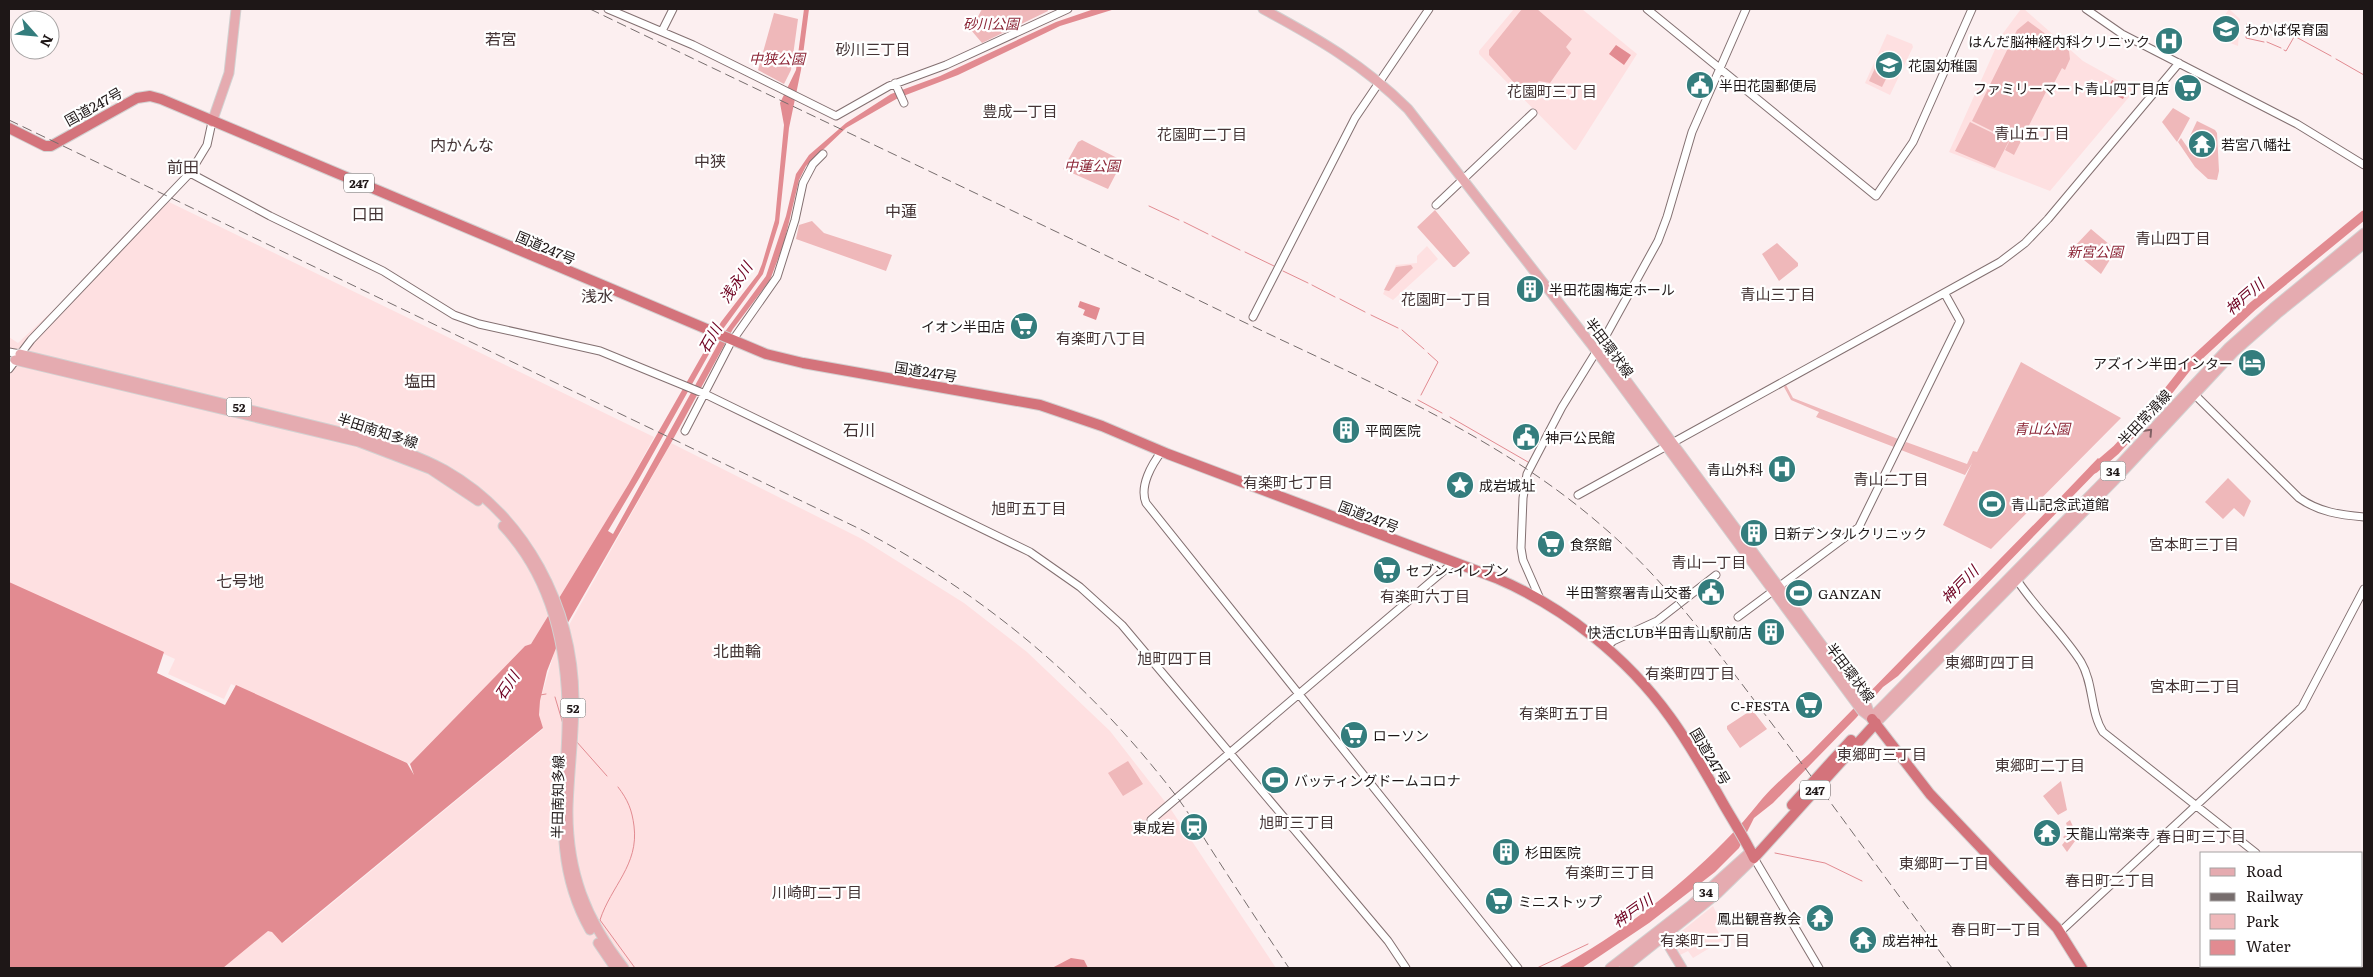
<svg xmlns="http://www.w3.org/2000/svg" width="2373" height="977" viewBox="0 0 2373 977" font-family="Literata,'Noto Sans JP',serif">
<style>
.built{fill:#fee0e1}
.green{fill:#efb8ba}
.water{fill:#e28b91}
.lines{fill:none;stroke-linecap:round;stroke-linejoin:round}
.stream{stroke:#e28b91;stroke-width:1}
.river{stroke:#e28b91;stroke-width:9}
.minor-casing{stroke:#837071;stroke-width:9}
.major-casing{stroke:#d2d1d1;stroke-width:11}
.highway-casing{stroke:#d2d1d1;stroke-width:12}
.minor{stroke:#fff;stroke-width:7}
.major{stroke:#e5abb0;stroke-width:9}
.highway{stroke:#d4737b;stroke-width:10}
.rail{stroke:#766d6d;stroke-width:1;stroke-dasharray:10 5;stroke-linecap:butt}
.oneway{stroke:#826164}
.labels{text-anchor:middle;dominant-baseline:central;stroke-width:4.5;stroke-linejoin:round;paint-order:stroke}
.shield{fill:#fff;stroke:#625d5d;stroke-width:1}
.shield-label{font-size:12px;font-weight:bold;fill:#1e1717}
.park-label{font-size:14px;font-style:italic;fill:#8c2637;stroke:#fff}
.poi-label{font-size:14px;fill:#1e1717;stroke:#fff;text-anchor:start}
.street-label{font-size:14px;fill:#1e1717;stroke:#fff}
.neighbourhood-label{font-size:15px;fill:#443435;stroke:#fff}
.water-label{font-size:15px;font-style:italic;fill:#6e0120;stroke:#fff}
.quarter-label{font-size:16px;fill:#443435;stroke:#fff}
</style>
<rect width="100%" height="100%" fill="#fceff0"/>
<path class="built" d="M 1514,9 L 1582,9 L 1637,54 L 1576,150 L 1574,150 L 1479,54 L 1479,51 Z
M 2021,9 L 2024,9 L 2083,61 L 2135,90 L 2050,191 L 1949,152 L 2001,36 Z
M 2229,9 L 2240,19 L 2238,46 L 2225,41 L 2214,31 Z
M 1887,34 L 1912,44 L 1913,47 L 1890,95 L 1865,83 Z
M 169,202 L 654,437 L 628,485 L 531,644 L 525,646 L 410,764 L 231,684 L 224,699 L 168,674 L 175,659 L 9,584 L 9,337 L 18,343 Z
M 1427,246 L 1438,259 L 1393,300 L 1383,294 L 1396,265 L 1417,263 L 1417,256 Z
M 671,443 L 862,539 L 964,603 L 1027,652 L 1110,731 L 1170,808 L 1276,968 L 222,968 L 272,927 L 285,942 L 543,729 L 539,715 L 540,701 L 555,650 Z
M 1713,906 L 1721,922 L 1715,926 L 1723,940 L 1693,958 L 1688,951 L 1680,955 L 1673,944 L 1677,935 Z"/>
<path class="green" d="M 982,9 L 1047,9 L 1048,11 L 982,43 L 971,30 Z
M 1522,9 L 1537,9 L 1572,39 L 1566,47 L 1571,53 L 1550,83 L 1539,81 L 1534,85 L 1532,93 L 1527,97 L 1489,55 L 1489,50 Z
M 774,13 L 798,19 L 791,70 L 784,84 L 758,70 Z
M 2028,21 L 2069,51 L 2070,59 L 2065,70 L 2062,68 L 2054,83 L 2051,82 L 2014,155 L 2005,150 L 2010,140 L 1972,121 L 2017,30 Z
M 1883,51 L 1897,57 L 1882,87 L 1869,81 Z
M 2173,108 L 2190,118 L 2177,142 L 2162,122 Z
M 2197,121 L 2215,130 L 2217,133 L 2219,171 L 2217,180 L 2208,179 L 2195,167 L 2178,142 L 2181,138 L 2190,151 L 2189,138 Z
M 1970,122 L 2009,141 L 1995,168 L 1955,151 Z
M 1082,140 L 1121,160 L 1122,162 L 1108,189 L 1063,169 L 1078,142 Z
M 1435,210 L 1470,253 L 1455,267 L 1453,267 L 1417,227 Z
M 812,221 L 824,233 L 892,255 L 886,271 L 796,239 L 799,225 Z
M 2091,229 L 2116,250 L 2101,274 L 2073,251 L 2073,248 Z
M 1777,243 L 1798,263 L 1798,266 L 1779,281 L 1762,254 Z
M 1411,265 L 1413,268 L 1389,291 L 1384,290 L 1396,267 Z
M 2021,362 L 2121,418 L 1991,549 L 1943,525 L 1972,463 L 1965,475 L 1901,450 L 1906,442 L 1967,464 L 1973,451 L 1977,452 Z
M 1786,385 L 1793,398 L 1898,439 L 1894,447 L 1816,417 L 1819,412 L 1791,400 L 1784,387 Z
M 2228,478 L 2251,501 L 2244,517 L 2234,508 L 2223,519 L 2205,502 Z
M 1750,711 L 1753,711 L 1767,729 L 1740,748 L 1727,729 L 1727,726 Z
M 1128,761 L 1143,784 L 1123,796 L 1108,773 Z
M 2061,781 L 2067,810 L 2058,815 L 2043,796 Z
M 2070,820 L 2078,837 L 2067,852 L 2062,845 L 2066,840 L 2063,837 L 2069,832 L 2066,823 Z"/>
<path class="water" d="M 804,9 L 809,9 L 801,70 L 789,128 L 779,223 L 763,274 L 723,329 L 640,477 L 608,531 L 613,534 L 724,333 L 766,276 L 786,216 L 796,174 L 809,155 L 846,123 L 891,94 L 940,76 L 1056,22 L 1094,9 L 1115,9 L 1060,26 L 958,75 L 898,98 L 846,128 L 806,166 L 799,180 L 784,243 L 770,280 L 733,329 L 671,443 L 562,633 L 547,671 L 540,701 L 539,715 L 543,728 L 282,943 L 272,932 L 268,931 L 223,968 L 9,968 L 9,582 L 164,652 L 157,673 L 225,705 L 236,685 L 407,763 L 414,775 L 410,764 L 525,646 L 531,644 L 628,485 L 721,322 L 758,274 L 762,264 L 775,220 L 784,125 L 780,103 L 796,70 Z
M 1616,45 L 1631,55 L 1624,65 L 1609,54 Z
M 2112,80 L 2128,89 L 2123,99 L 2107,91 Z
M 1080,301 L 1100,308 L 1096,320 L 1083,315 L 1085,310 L 1078,307 Z
M 2098,458 L 2104,464 L 1898,676 L 1883,687 L 1856,718 L 1773,803 L 1754,818 L 1739,848 L 1715,872 L 1649,923 L 1582,968 L 1558,968 C 1619,935 1675,891 1724,842 C 1738,828 1750,814 1762,799 C 1776,783 1793,769 1809,754 L 2052,506 L 2050,503 L 2051,502 L 2054,504 Z
M 1071,958 L 1084,960 L 1088,968 L 1052,968 Z"/>
<g class="lines">
<path class="stream" d="M 2247,24 L 2246,38 L 2264,42
M 2267,42 L 2281,48
M 2284,50 L 2286,51 L 2294,37 L 2296,37 L 2331,56
M 2336,59 L 2364,75
M 1149,206 L 1179,220
M 1184,222 L 1208,234
M 1212,236 L 1240,250
M 1245,252 L 1274,266
M 1283,271 L 1308,283
M 1312,285 L 1335,297
M 1340,299 L 1365,312
M 1371,315 L 1398,328
M 1402,330 L 1424,349
M 1421,395 L 1438,362 L 1428,353
M 1418,400 L 1442,413
M 1450,417 L 1528,462
M 540,695 L 546,694
M 555,697 L 563,724
M 576,741 L 607,776
M 618,787 C 628,800 632,810 634,826 C 639,865 611,886 600,920 L 635,968
M 1775,853 L 1825,863 L 1862,881
M 1537,968 L 1588,944"/>
<path class="river" d="M 2094,469 L 2116,450 L 2155,408 L 2188,366 L 2253,306 L 2364,215"/>
<defs>
<path id="minor" d="M 608,9 L 693,45 L 836,116 L 889,86 L 946,65 L 1068,9
M 1647,9 L 1876,196 L 1913,142 L 1972,9
M 2086,9 L 2122,34 L 2297,124 L 2364,165
M 662,31 L 673,9
M 895,83 L 904,103
M 190,173 L 270,216 L 383,271 L 454,315 L 479,324 L 600,351 L 705,394 L 1030,552 L 1080,587 L 1122,625 L 1388,941 L 1406,968
M 1436,205 L 1533,113
M 1253,317 L 1355,118 L 1429,9
M 9,352 L 20,354
M 9,369 L 31,340 L 190,173 L 207,145 L 212,122
M 2192,392 L 2299,498 C 2319,512 2340,515 2364,517
M 685,431 L 730,344 L 777,277 L 795,220 L 803,183 L 813,164 L 823,154
M 1162,451 C 1152,464 1139,486 1146,503 L 1518,968
M 1578,495 L 2000,262 L 2025,243 L 2048,219 L 2179,63
M 2015,577 C 2034,607 2062,632 2081,662 C 2094,684 2090,712 2103,732 L 2256,853
M 1541,601 L 1523,560 L 1521,548 L 1523,498 L 1527,474 L 1562,407 L 1604,339 L 1658,241 L 1667,217 L 1692,132 L 1746,9
M 1738,617 L 1859,527 L 1960,321 L 1945,294
M 1606,648 L 1613,641 L 1657,621 L 1716,575
M 1151,820 L 1454,562
M 1754,858 L 1819,968
M 2060,932 L 2302,707 L 2364,589
M 2330,966 L 2332,968"/>
<path id="major" d="M 1263,9 C 1317,38 1364,65 1408,109 L 1591,344 L 1853,699 L 1862,711 L 1871,718
M 212,122 L 229,73 L 236,9
M 20,354 L 353,435 C 385,445 416,454 445,470 C 526,516 573,607 574,699 C 574,736 569,772 568,808 C 567,871 586,920 624,968
M 1609,357 L 1867,706 L 1871,718
M 15,360 L 359,442 L 430,469 L 478,501
M 503,526 C 556,582 569,657 567,730 C 565,802 552,863 590,930
M 1871,718 L 2109,476 L 2229,347 L 2273,308 L 2364,233
M 1876,723 L 2114,481 L 2235,351 L 2277,314 L 2364,244
M 1661,933 L 1682,968
M 598,943 L 615,968
M 1610,968 L 1691,905 L 1751,851
M 1624,968 L 1717,894 L 1754,858"/>
<path id="highway" d="M 9,128 L 45,146 L 51,146 L 137,98 L 150,96 L 161,99 L 766,354 L 803,363 L 1040,405 L 1102,426 L 1168,454 L 1496,578 C 1564,607 1627,657 1670,717 C 1689,743 1704,770 1720,798 C 1731,818 1744,837 1754,858 L 1876,723
M 1872,719 L 1930,794 L 2057,928 L 2082,968
M 1792,805 L 1851,740"/>
</defs>
<use href="#minor" class="minor-casing"/>
<use href="#major" class="major-casing"/>
<use href="#highway" class="highway-casing"/>
<use href="#minor" class="minor"/>
<use href="#major" class="major"/>
<use href="#highway" class="highway"/>
<path class="rail" d="M 590,9 C 801,111 1013,210 1223,312 C 1352,375 1493,431 1602,526 C 1661,576 1707,638 1754,700 C 1821,788 1886,879 1952,968
M 9,120 L 862,530 C 988,597 1090,683 1177,797 C 1191,816 1203,837 1216,857 C 1240,894 1264,931 1289,968"/>
</g>
<defs><path id="oneway-chevron" d="M-2-3.5L2.5 0L-2 3.5" fill="none" stroke-width="1.6" stroke-linecap="round" stroke-linejoin="round" transform="scale(1.25)"/></defs>
<use class="oneway" href="#oneway-chevron" transform="translate(2149 432) rotate(-47)"/>
<defs>
<symbol id="school-disc" viewBox="-11 -11 22 22"><circle r="9.5" fill="#347d7d" stroke="#fff"/><path d="M0-5L7-2L0 1L-7-2ZM-4 1L0 2.5L4 1V4Q0 6-4 4Z" fill="#fff"/></symbol>
<symbol id="hospital-disc" viewBox="-11 -11 22 22"><circle r="9.5" fill="#347d7d" stroke="#fff"/><path d="M-5-5h3v3.5h4V-5h3V5h-3V1.5h-4V5h-3Z" fill="#fff"/></symbol>
<symbol id="civic-disc" viewBox="-11 -11 22 22"><circle r="9.5" fill="#347d7d" stroke="#fff"/><path d="M-.6-6.5H3V-4.5H.6V-3L4-1V1h2V6H-6V1h2V-1L-.6-3ZM-1.2 2.5V6h2.4V2.5Z" fill="#fff"/></symbol>
<symbol id="supermarket-disc" viewBox="-11 -11 22 22"><circle r="9.5" fill="#347d7d" stroke="#fff"/><path d="M-6-5.5h2.5l.6 2H6L4.5 2H-2.5L-4.4-4H-6ZM-1.5 3.2a1.3 1.3 0 1 0 .1 0ZM3 3.2a1.3 1.3 0 1 0 .1 0Z" fill="#fff"/></symbol>
<symbol id="temple-disc" viewBox="-11 -11 22 22"><circle r="9.5" fill="#347d7d" stroke="#fff"/><path d="M0-6L5-2H3V0L6.5 2.5H4V6H1.5V3h-3V6H-4V2.5H-6.5L-3 0V-2H-5Z" fill="#fff"/></symbol>
<symbol id="building-disc" viewBox="-11 -11 22 22"><circle r="9.5" fill="#347d7d" stroke="#fff"/><path d="M-4-6H4V6H1V3H-1V6H-4ZM-2.5-4.3h1.7v1.8h-1.7ZM.8-4.3h1.7v1.8H.8ZM-2.5-1h1.7V.8h-1.7ZM.8-1h1.7V.8H.8Z" fill="#fff"/></symbol>
<symbol id="hotel-disc" viewBox="-11 -11 22 22"><circle r="9.5" fill="#347d7d" stroke="#fff"/><path d="M-6-4.5h1.5V1H6V5H4.5V3h-9V5H-6ZM-4 0a1.8 1.8 0 1 1 3.6 0ZM.5 0V-2.5h3Q6-2.5 6 0Z" fill="#fff"/></symbol>
<symbol id="sight-disc" viewBox="-11 -11 22 22"><circle r="9.5" fill="#347d7d" stroke="#fff"/><path d="M0-6L1.8-2.2L6-1.7L2.9 1.2L3.7 5.4L0 3.3L-3.7 5.4L-2.9 1.2L-6-1.7L-1.8-2.2Z" fill="#fff"/></symbol>
<symbol id="stadium-disc" viewBox="-11 -11 22 22"><circle r="9.5" fill="#347d7d" stroke="#fff"/><path d="M0-5a6.5 5 0 1 0 0 10a6.5 5 0 1 0 0-10ZM-3.5-1.8h7v3.6h-7Z" fill="#fff"/></symbol>
<symbol id="station-disc" viewBox="-11 -11 22 22"><circle r="9.5" fill="#347d7d" stroke="#fff"/><path d="M-3-6H3Q5-6 5-4V2Q5 4 3 4L4.5 6H3L1.5 4h-3L-3 6H-4.5L-3 4Q-5 4-5 2V-4Q-5-6-3-6ZM-3.5-4v3h7v-3ZM-3.5 1v1.5H-2V1ZM2 1v1.5H3.5V1Z" fill="#fff"/></symbol>
</defs>
<g fill-rule="evenodd">
<use href="#school-disc" x="2210" y="13" width="32" height="32"/>
<use href="#hospital-disc" x="2153" y="25" width="32" height="32"/>
<use href="#school-disc" x="1873" y="49" width="32" height="32"/>
<use href="#civic-disc" x="1684" y="69" width="32" height="32"/>
<use href="#supermarket-disc" x="2172" y="72" width="32" height="32"/>
<use href="#temple-disc" x="2186" y="128" width="32" height="32"/>
<use href="#building-disc" x="1514" y="273" width="32" height="32"/>
<use href="#supermarket-disc" x="1008" y="310" width="32" height="32"/>
<use href="#hotel-disc" x="2236" y="347" width="32" height="32"/>
<use href="#building-disc" x="1330" y="414" width="32" height="32"/>
<use href="#civic-disc" x="1510" y="421" width="32" height="32"/>
<use href="#hospital-disc" x="1766" y="453" width="32" height="32"/>
<use href="#sight-disc" x="1444" y="469" width="32" height="32"/>
<use href="#stadium-disc" x="1976" y="488" width="32" height="32"/>
<use href="#building-disc" x="1738" y="517" width="32" height="32"/>
<use href="#supermarket-disc" x="1535" y="528" width="32" height="32"/>
<use href="#supermarket-disc" x="1371" y="554" width="32" height="32"/>
<use href="#civic-disc" x="1695" y="576" width="32" height="32"/>
<use href="#stadium-disc" x="1783" y="577" width="32" height="32"/>
<use href="#building-disc" x="1755" y="616" width="32" height="32"/>
<use href="#supermarket-disc" x="1793" y="689" width="32" height="32"/>
<use href="#supermarket-disc" x="1338" y="719" width="32" height="32"/>
<use href="#stadium-disc" x="1259" y="764" width="32" height="32"/>
<use href="#station-disc" x="1178" y="811" width="32" height="32"/>
<use href="#temple-disc" x="2031" y="817" width="32" height="32"/>
<use href="#building-disc" x="1490" y="836" width="32" height="32"/>
<use href="#supermarket-disc" x="1483" y="885" width="32" height="32"/>
<use href="#temple-disc" x="1804" y="902" width="32" height="32"/>
<use href="#temple-disc" x="1847" y="924" width="32" height="32"/>
</g>
<g class="labels">
<g class="shield">
<rect x="344" y="173.5" width="30" height="19" rx="4"/>
<rect x="226.5" y="397.5" width="25" height="19" rx="4"/>
<rect x="2100.5" y="461.5" width="25" height="19" rx="4"/>
<rect x="560.5" y="698.5" width="25" height="19" rx="4"/>
<rect x="1800" y="780.5" width="30" height="19" rx="4"/>
<rect x="1693.5" y="882.5" width="25" height="19" rx="4"/>
</g>
<g class="shield-label">
<text x="359" y="183">247</text>
<text x="239" y="407">52</text>
<text x="2113" y="471">34</text>
<text x="573" y="708">52</text>
<text x="1815" y="790">247</text>
<text x="1706" y="892">34</text>
</g>
<g class="park-label">
<text x="991" y="23">砂川公園</text>
<text x="777" y="58">中狭公園</text>
<text x="1092" y="165">中蓮公園</text>
<text x="2095" y="251">新宮公園</text>
<text x="2042" y="428">青山公園</text>
</g>
<g class="poi-label">
<text x="2245" y="29">わかば保育園</text>
<text x="2150" y="41" text-anchor="end">はんだ脳神経内科クリニック</text>
<text x="1908" y="65">花園幼稚園</text>
<text x="1719" y="85">半田花園郵便局</text>
<text x="2169" y="88" text-anchor="end">ファミリーマート青山四丁目店</text>
<text x="2221" y="144">若宮八幡社</text>
<text x="1549" y="289">半田花園梅定ホール</text>
<text x="1005" y="326" text-anchor="end">イオン半田店</text>
<text x="2233" y="363" text-anchor="end">アズイン半田インター</text>
<text x="1365" y="430">平岡医院</text>
<text x="1545" y="437">神戸公民館</text>
<text x="1763" y="469" text-anchor="end">青山外科</text>
<text x="1479" y="485">成岩城址</text>
<text x="2011" y="504">青山記念武道館</text>
<text x="1773" y="533">日新デンタルクリニック</text>
<text x="1570" y="544">食祭館</text>
<text x="1406" y="570">セブン-イレブン</text>
<text x="1692" y="592" text-anchor="end">半田警察署青山交番</text>
<text x="1818" y="593">GANZAN</text>
<text x="1752" y="632" text-anchor="end">快活CLUB半田青山駅前店</text>
<text x="1790" y="705" text-anchor="end">C-FESTA</text>
<text x="1373" y="735">ローソン</text>
<text x="1294" y="780">バッティングドームコロナ</text>
<text x="1175" y="827" text-anchor="end">東成岩</text>
<text x="2066" y="833">天龍山常楽寺</text>
<text x="1525" y="852">杉田医院</text>
<text x="1518" y="901">ミニストップ</text>
<text x="1801" y="918" text-anchor="end">鳳出観音教会</text>
<text x="1882" y="940">成岩神社</text>
</g>
<g class="street-label">
<text transform="translate(93 106) rotate(-29)">国道247号</text>
<text transform="translate(546 247) rotate(23)">国道247号</text>
<text transform="translate(1610 347) rotate(53)">半田環状線</text>
<text transform="translate(926 371) rotate(9)">国道247号</text>
<text transform="translate(2144 417) rotate(-47)">半田常滑線</text>
<text transform="translate(378 430) rotate(18)">半田南知多線</text>
<text transform="translate(1369 516) rotate(21)">国道247号</text>
<text transform="translate(1851 672) rotate(53)">半田環状線</text>
<text transform="translate(1711 756) rotate(59)">国道247号</text>
<text transform="translate(557 797) rotate(-89)">半田南知多線</text>
</g>
<g class="neighbourhood-label">
<text x="873" y="48">砂川三丁目</text>
<text x="1552" y="90">花園町三丁目</text>
<text x="1020" y="110">豊成一丁目</text>
<text x="2032" y="132">青山五丁目</text>
<text x="1202" y="133">花園町二丁目</text>
<text x="2173" y="237">青山四丁目</text>
<text x="1778" y="293">青山三丁目</text>
<text x="1446" y="298">花園町一丁目</text>
<text x="1101" y="337">有楽町八丁目</text>
<text x="1891" y="478">青山二丁目</text>
<text x="1288" y="481">有楽町七丁目</text>
<text x="1029" y="507">旭町五丁目</text>
<text x="2194" y="543">宮本町三丁目</text>
<text x="1709" y="561">青山一丁目</text>
<text x="1425" y="595">有楽町六丁目</text>
<text x="1175" y="657">旭町四丁目</text>
<text x="1990" y="661">東郷町四丁目</text>
<text x="1690" y="672">有楽町四丁目</text>
<text x="2195" y="685">宮本町二丁目</text>
<text x="1564" y="712">有楽町五丁目</text>
<text x="1882" y="753">東郷町三丁目</text>
<text x="2040" y="764">東郷町二丁目</text>
<text x="1297" y="821">旭町三丁目</text>
<text x="2201" y="835">春日町三丁目</text>
<text x="1944" y="862">東郷町一丁目</text>
<text x="1610" y="871">有楽町三丁目</text>
<text x="2110" y="879">春日町二丁目</text>
<text x="817" y="891">川崎町二丁目</text>
<text x="1996" y="928">春日町一丁目</text>
<text x="1705" y="939">有楽町二丁目</text>
</g>
<g class="water-label">
<text transform="translate(735 282) rotate(-56)">浅永川</text>
<text transform="translate(2244 296) rotate(-41)">神戸川</text>
<text transform="translate(709 338) rotate(-60)">石川</text>
<text transform="translate(1959 584) rotate(-46)">神戸川</text>
<text transform="translate(506 685) rotate(-56)">石川</text>
<text transform="translate(1632 910) rotate(-35)">神戸川</text>
</g>
<g class="quarter-label">
<text x="501" y="38">若宮</text>
<text x="462" y="144">内かんな</text>
<text x="710" y="160">中狭</text>
<text x="183" y="166">前田</text>
<text x="901" y="210">中蓮</text>
<text x="368" y="213">口田</text>
<text x="597" y="295">浅水</text>
<text x="420" y="380">塩田</text>
<text x="859" y="429">石川</text>
<text x="240" y="580">七号地</text>
<text x="737" y="650">北曲輪</text>
</g>
</g>
<rect width="2373" height="977" fill="none" stroke="#1e1717" stroke-width="20"/>
<rect x="2200" y="852" width="162" height="115" fill="#ffffff" stroke="#a5a2a2"/>
<rect x="2210" y="868" width="25" height="8" fill="#e5abb0" stroke="#a5a2a2"/>
<text x="2246" y="877" font-size="15" fill="#1e1717">Road</text>
<rect x="2210" y="893" width="25" height="8" fill="#766d6d" stroke="#a5a2a2"/>
<text x="2246" y="902" font-size="15" fill="#1e1717">Railway</text>
<rect x="2210" y="914" width="25" height="15" fill="#efb8ba" stroke="#a5a2a2"/>
<text x="2246" y="927" font-size="15" fill="#1e1717">Park</text>
<rect x="2210" y="940" width="25" height="15" fill="#e28b91" stroke="#a5a2a2"/>
<text x="2246" y="952" font-size="15" fill="#1e1717">Water</text>
<g transform="translate(35 35) rotate(117)"><circle r="24" fill="#ffffff" stroke="#a5a2a2"/>
<path d="M0-4L9 19L0 12L-9 19Z" fill="#347d7d"/>
<text y="-8" font-size="14" font-weight="bold" text-anchor="middle" fill="#1e1717">N</text>
</g>
</svg>
